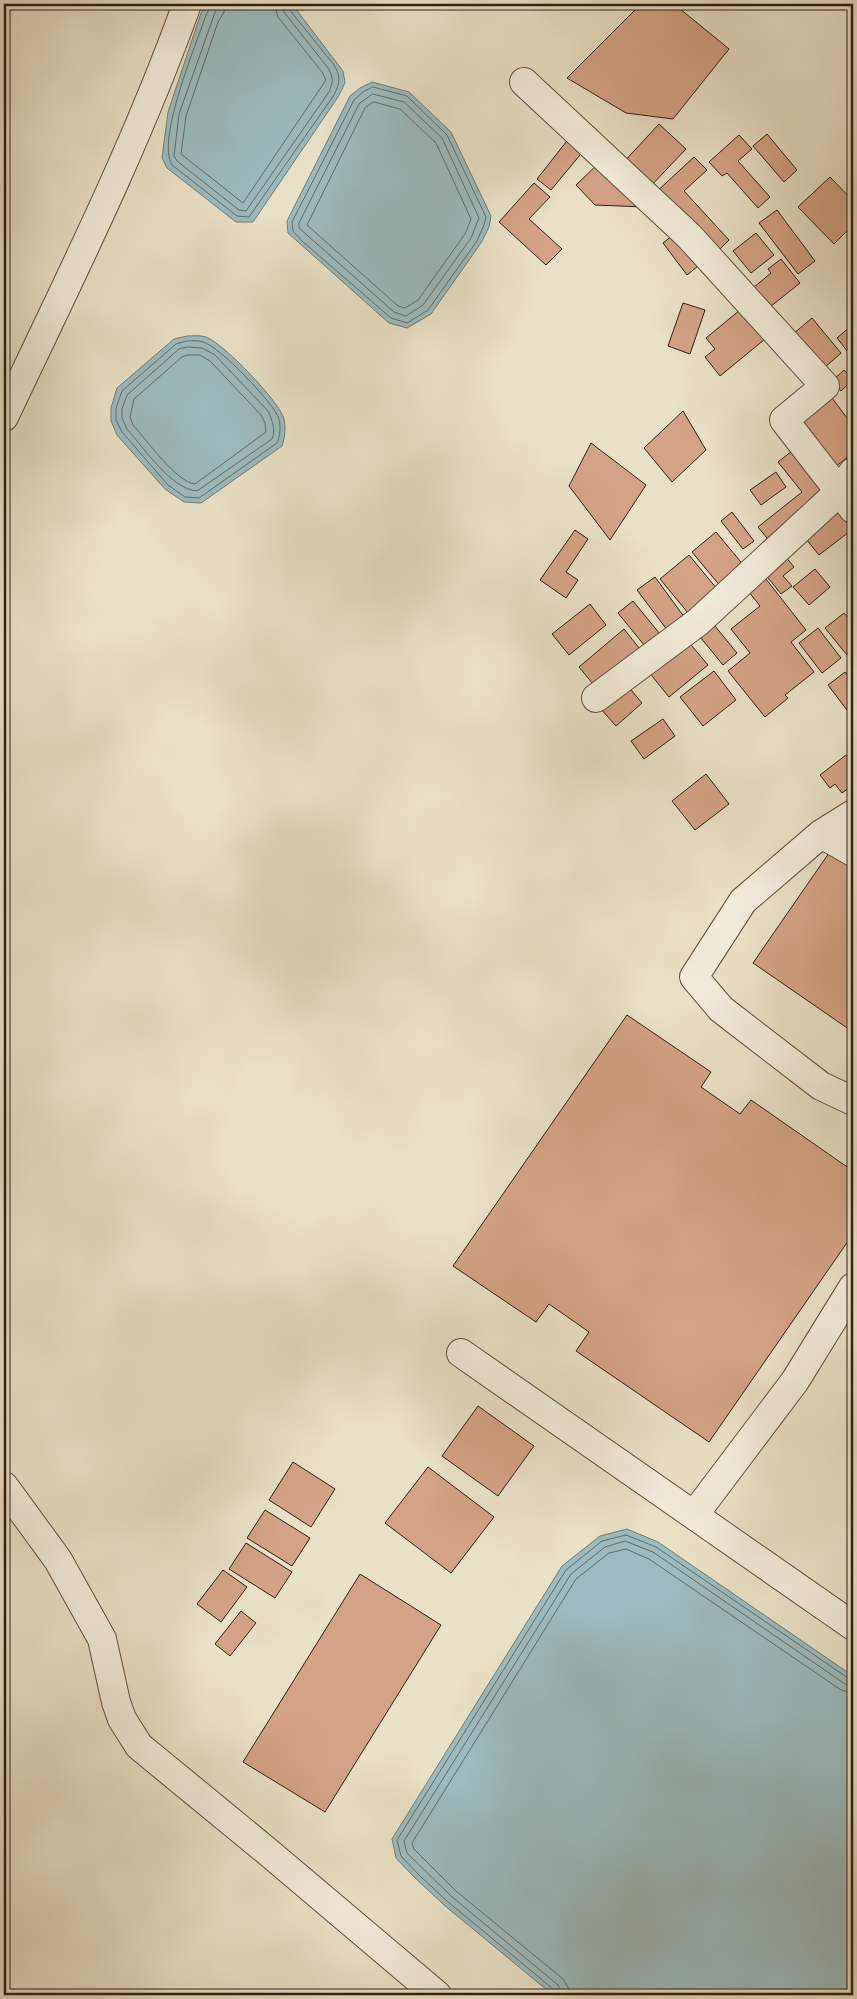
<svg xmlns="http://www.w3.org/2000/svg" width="857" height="1999" viewBox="0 0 857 1999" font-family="'Libre Bodoni',serif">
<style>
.water{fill:#9bbbbe;stroke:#717d7a}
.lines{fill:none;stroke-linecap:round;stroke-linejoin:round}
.shore{stroke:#666d69;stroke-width:1}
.building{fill:#d4a286;stroke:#311f14}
.minor-casing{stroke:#5f5040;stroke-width:30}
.minor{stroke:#f1ecd9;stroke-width:28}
</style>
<rect width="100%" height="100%" fill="#e9e1c5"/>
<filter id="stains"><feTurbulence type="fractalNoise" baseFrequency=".004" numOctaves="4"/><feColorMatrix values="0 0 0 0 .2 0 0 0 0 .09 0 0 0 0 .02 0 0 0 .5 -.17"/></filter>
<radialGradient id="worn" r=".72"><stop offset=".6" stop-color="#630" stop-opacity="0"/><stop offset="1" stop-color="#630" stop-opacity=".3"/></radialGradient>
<path class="water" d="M 208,4 L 292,4 L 343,71 L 345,83 L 338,97 L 253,222 L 236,222 L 167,168 L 162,158 L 168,112 L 201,13 Z
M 372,82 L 409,92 L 451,132 L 491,216 L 489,227 L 481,243 L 431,314 L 407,328 L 389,323 L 288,233 L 287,221 L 350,96 L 360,88 Z
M 187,336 C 192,336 200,335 206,337 C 223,343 280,402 284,419 C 286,428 285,437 282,446 L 201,503 L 184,502 L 165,489 L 117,435 L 111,421 L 111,408 L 117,388 L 174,339 Z
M 627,1529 L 658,1542 L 853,1676 L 853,1995 L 553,1995 L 444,1905 L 414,1877 L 396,1858 L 392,1839 L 562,1566 L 600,1536 Z"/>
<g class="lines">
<path class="shore" d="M 212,4 L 206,15 C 196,45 156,140 172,165 L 237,216 L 249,217 L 334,95 C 340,83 341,76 334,65 L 289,9 L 288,4
M 218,4 L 179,114 L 174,156 L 177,161 L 239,210 L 246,211 L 329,92 C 333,82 334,78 328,68 L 284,12 L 282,4
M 225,4 L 224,12 L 218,22 L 186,116 L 181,154 L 243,203 L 326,80 L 322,72 L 278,17 L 274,4
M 373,87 L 407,96 L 447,135 L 486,217 L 484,225 L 477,241 L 428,310 L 407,323 L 391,318 L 302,241 L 293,231 L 292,222 L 354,100 L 363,92 Z
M 373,94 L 404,102 L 442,138 L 479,218 L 471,238 L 423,305 L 406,316 L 394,312 L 299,228 L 299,223 L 359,104 Z
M 374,102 L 400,109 L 436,143 L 471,219 L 465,234 L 418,300 L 405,308 L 398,306 L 307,225 L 365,108 Z
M 187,341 C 192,341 198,340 203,342 C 218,345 275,404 279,419 C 281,427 280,436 277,443 L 199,498 L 185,497 L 168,485 L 122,432 L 116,420 L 116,408 L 122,391 L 176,344 Z
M 188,347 L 202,348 L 215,355 L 268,411 C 272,420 276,430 272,439 L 197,491 C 171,489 144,448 127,429 L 122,418 L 122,409 L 127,395 L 179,349 Z
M 188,355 L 200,355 L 210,361 L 261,415 L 265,423 L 266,432 L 195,484 C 176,482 146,439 133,425 L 130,417 L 134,399 L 182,357 Z
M 555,1995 L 553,1989 L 447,1901 L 418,1874 L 401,1856 L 397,1840 L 566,1570 L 602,1541 L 626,1535 L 656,1547 L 848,1678 L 853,1679
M 562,1995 L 558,1985 L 451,1896 L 407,1853 L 404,1841 L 571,1574 L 605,1547 L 625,1541 L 653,1552 L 845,1684 L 853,1686
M 569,1995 L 568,1987 L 563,1979 L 456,1891 L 414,1849 L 412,1843 L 576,1579 L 609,1553 L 626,1549 L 649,1559 L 841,1690 L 853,1693"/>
</g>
<path class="building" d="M 641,4 L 674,4 L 729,49 L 673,119 L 626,113 L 567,78 Z
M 659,124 L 686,149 L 647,190 L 621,165 Z
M 767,134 L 797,170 L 784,182 L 753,146 Z
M 739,135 L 752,149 L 738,161 L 770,197 L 758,208 L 727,173 L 722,176 L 709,162 Z
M 570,137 L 585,149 L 551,190 L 537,179 Z
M 694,157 L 707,170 L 684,191 L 729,240 L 714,255 L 653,195 Z
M 601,161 L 644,207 L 595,205 L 576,185 Z
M 830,177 L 853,201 L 853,225 L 834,244 L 798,207 Z
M 534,183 L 550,197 L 529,219 L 562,249 L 546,265 L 499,222 Z
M 777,210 L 815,261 L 798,274 L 759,223 Z
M 678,231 L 703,262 L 687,275 L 663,243 Z
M 756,233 L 774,255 L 751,273 L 733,251 Z
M 781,259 L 800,283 L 770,307 L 754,287 L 771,273 L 768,269 Z
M 683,303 L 705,310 L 690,354 L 668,346 Z
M 746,305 L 770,335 L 720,376 L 705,357 L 715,349 L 706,338 Z
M 812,318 L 841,353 L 823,369 L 793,334 Z
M 852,325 L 853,348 L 848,352 L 837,338 Z
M 844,370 L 853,380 L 841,391 L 832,381 Z
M 832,398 L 853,426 L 853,453 L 835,467 L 798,425 Z
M 683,411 L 706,450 L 672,482 L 644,448 Z
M 591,443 L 646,485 L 610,540 L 569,486 Z
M 792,451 L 829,497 L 771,543 L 758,527 L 802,492 L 778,462 Z
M 776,472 L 786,487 L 761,505 L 750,490 Z
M 839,503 L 853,522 L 853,529 L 819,555 L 801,533 Z
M 732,512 L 754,541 L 743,549 L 721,521 Z
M 575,530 L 588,539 L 566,572 L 578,580 L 566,598 L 540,580 Z
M 716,532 L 745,567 L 721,587 L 692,552 Z
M 781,551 L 794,567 L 783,576 L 792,586 L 781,594 L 761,569 Z
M 689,555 L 722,595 L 693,619 L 660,579 Z
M 815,569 L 830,587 L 809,605 L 793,587 Z
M 762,574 L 806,630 L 791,642 L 814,672 L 785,695 L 788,698 L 765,717 L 728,671 L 750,653 L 731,629 L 760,606 L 745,587 Z
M 655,577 L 685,618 L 668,631 L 637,590 Z
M 633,601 L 664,639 L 649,651 L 618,613 Z
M 590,604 L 606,625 L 569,655 L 552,634 Z
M 844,613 L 853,625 L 853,650 L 847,655 L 825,628 Z
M 710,620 L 737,653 L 723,665 L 696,632 Z
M 818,628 L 841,658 L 822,673 L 799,643 Z
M 624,629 L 643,653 L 598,690 L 579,667 Z
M 686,639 L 708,665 L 669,697 L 648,671 Z
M 714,671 L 736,700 L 703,726 L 680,697 Z
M 845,672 L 853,683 L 853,718 L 828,685 Z
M 627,685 L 642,703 L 616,726 L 600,708 Z
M 663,719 L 675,736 L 644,759 L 631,741 Z
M 846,755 L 853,766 L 853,776 L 850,779 L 853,785 L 842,793 L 835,784 L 830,788 L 820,775 Z
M 706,774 L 729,804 L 695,830 L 672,801 Z
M 829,853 L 853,869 L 853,1032 L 753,963 Z
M 627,1015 L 711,1072 L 701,1087 L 740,1114 L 751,1100 L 853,1171 L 853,1234 L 709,1442 L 576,1351 L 589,1332 L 549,1304 L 536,1322 L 453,1266 Z
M 478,1406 L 534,1446 L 498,1496 L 442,1456 Z
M 293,1462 L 335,1489 L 311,1527 L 269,1500 Z
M 428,1467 L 494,1517 L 451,1573 L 385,1523 Z
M 265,1510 L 310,1538 L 292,1566 L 247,1538 Z
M 246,1543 L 292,1572 L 275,1598 L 229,1569 Z
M 223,1570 L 247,1587 L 221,1622 L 197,1604 Z
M 360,1574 L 441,1625 L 325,1812 L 243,1762 Z
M 241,1611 L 256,1623 L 230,1656 L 215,1644 Z"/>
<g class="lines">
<defs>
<path id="minor" d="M 524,82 L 689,236 L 825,386 L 784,420 L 853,509
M 4,417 C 69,280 136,146 187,4
M 596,698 L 698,622 L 839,492 L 853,472
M 821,834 L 853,814
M 853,852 L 821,834 L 743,901 L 694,977 L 721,1009 L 821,1086 L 853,1101
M 461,1353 L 853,1626
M 4,1486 L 58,1560 L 102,1639 L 116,1702 L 122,1719 L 139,1746 L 268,1852 L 437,1995
M 694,1515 L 795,1381 L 853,1287"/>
</defs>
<use href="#minor" class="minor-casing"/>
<use href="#minor" class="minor"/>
</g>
<rect width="857" height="1999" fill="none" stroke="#e9e1c5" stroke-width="20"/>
<rect x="5" y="5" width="847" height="1989" fill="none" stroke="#311f14" stroke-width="2.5"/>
<rect x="10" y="10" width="837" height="1979" fill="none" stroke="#311f14"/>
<rect width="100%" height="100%" filter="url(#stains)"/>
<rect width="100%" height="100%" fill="url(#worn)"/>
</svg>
